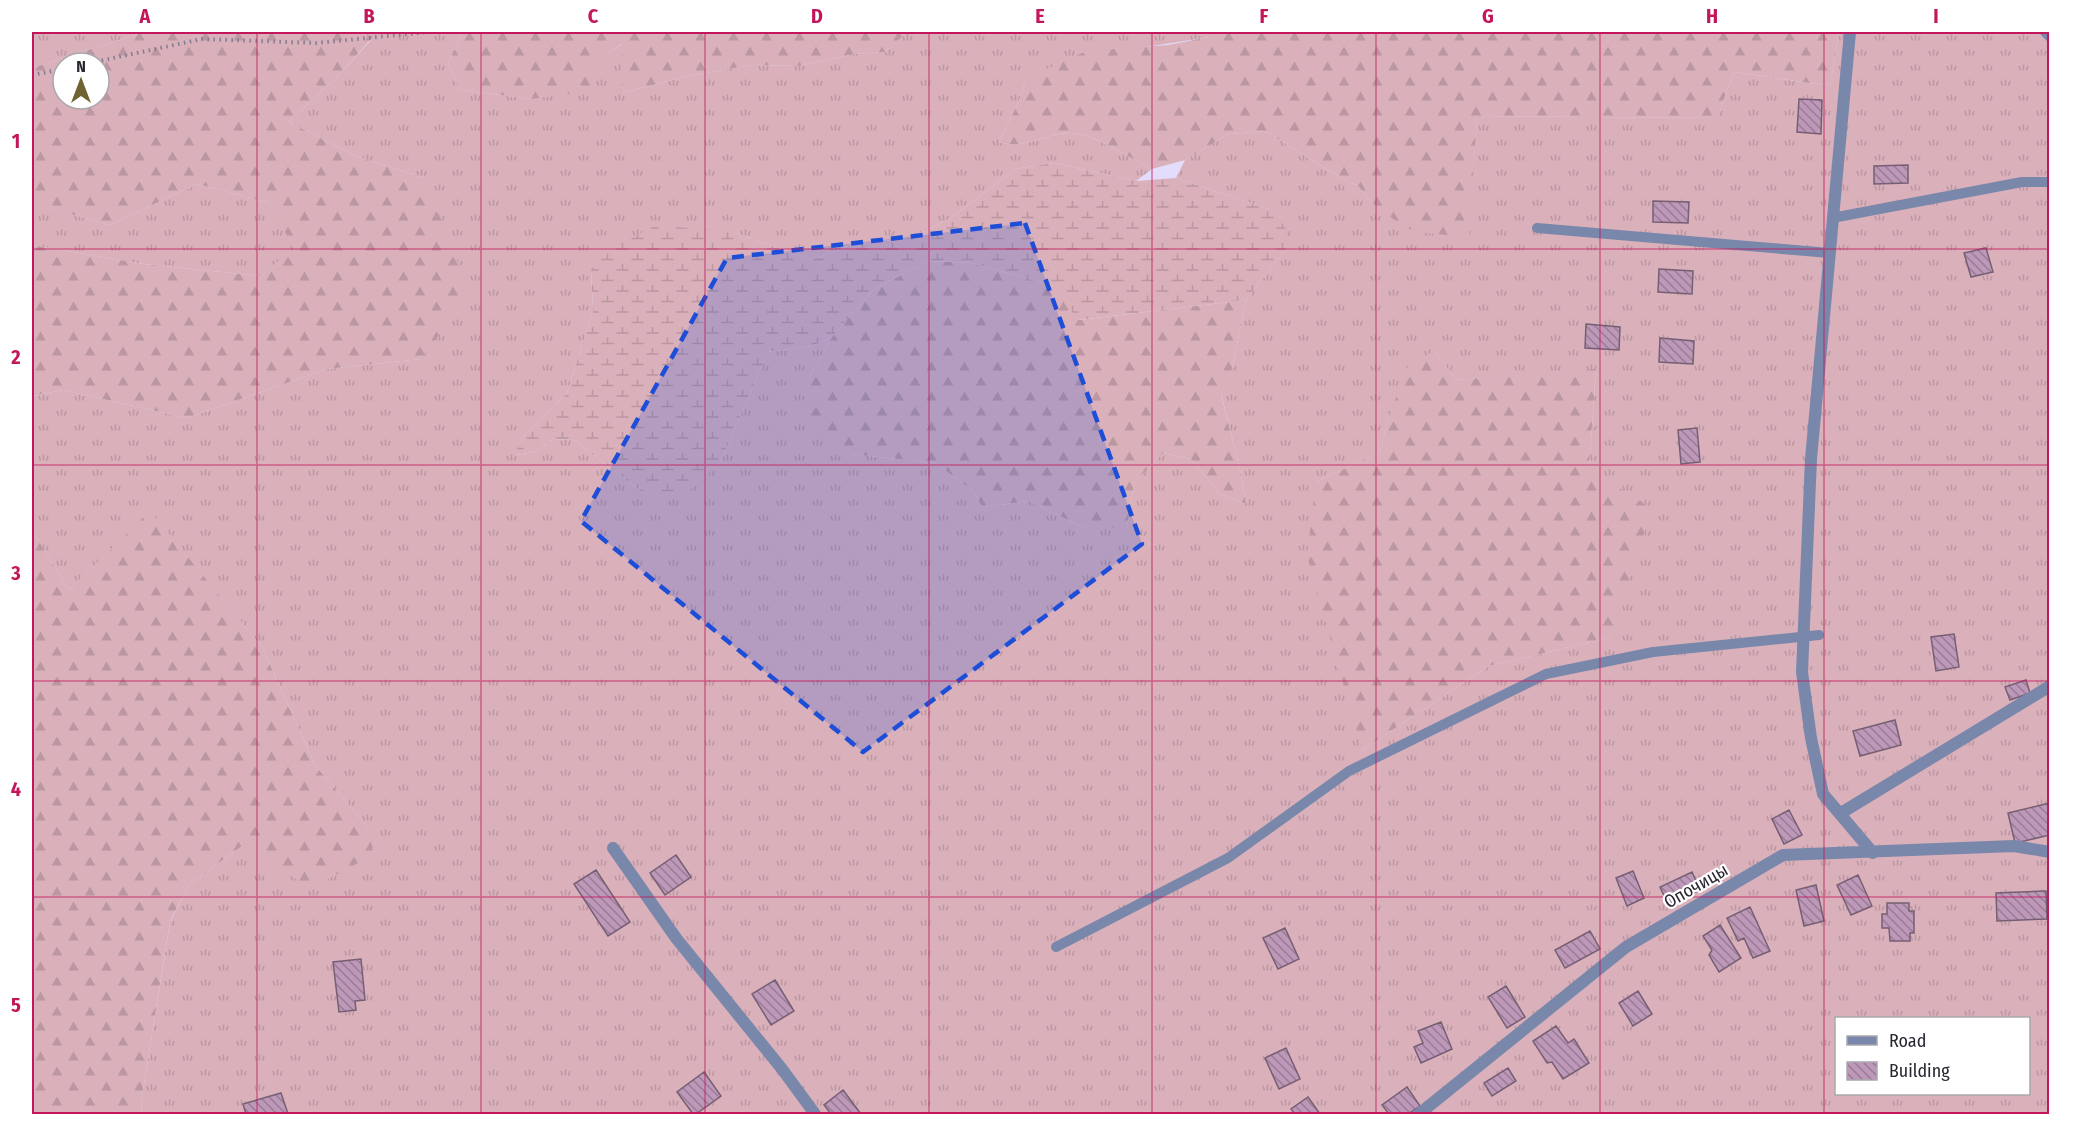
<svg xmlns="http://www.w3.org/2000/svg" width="2081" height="1146" viewBox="0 0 2081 1146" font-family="'Fira Sans Condensed',sans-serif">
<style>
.grass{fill:url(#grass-tufts);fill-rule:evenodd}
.forest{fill:url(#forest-firs);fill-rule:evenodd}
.wetland{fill:url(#wetland-marsh)}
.building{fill:url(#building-back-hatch);stroke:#765f73;stroke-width:1.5}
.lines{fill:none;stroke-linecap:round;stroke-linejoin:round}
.path{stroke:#817c90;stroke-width:4;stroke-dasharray:1.5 4.5;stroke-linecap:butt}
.service{stroke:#7987aa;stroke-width:10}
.minor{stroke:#7987aa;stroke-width:12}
.marked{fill:#1d4ed8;fill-opacity:0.2;stroke:#1d4ed8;stroke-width:4.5;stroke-dasharray:12 8;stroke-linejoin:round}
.grid{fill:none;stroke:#c2185b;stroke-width:1.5;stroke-opacity:0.55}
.labels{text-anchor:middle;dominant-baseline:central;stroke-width:4.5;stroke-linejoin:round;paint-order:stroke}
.street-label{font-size:18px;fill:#292631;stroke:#fff}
.neatline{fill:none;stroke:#c2185b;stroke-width:2}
.grid-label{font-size:20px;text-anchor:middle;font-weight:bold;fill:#c2185b}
</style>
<defs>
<pattern id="grass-tufts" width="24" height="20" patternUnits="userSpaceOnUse" patternTransform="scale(1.5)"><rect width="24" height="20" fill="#dab0bb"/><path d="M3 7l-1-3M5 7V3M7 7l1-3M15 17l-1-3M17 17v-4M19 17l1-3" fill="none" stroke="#bb97a1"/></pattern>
<pattern id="forest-firs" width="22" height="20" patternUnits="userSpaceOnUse" patternTransform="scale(1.5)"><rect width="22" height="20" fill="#dab0bb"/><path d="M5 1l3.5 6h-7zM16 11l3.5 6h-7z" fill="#bb97a1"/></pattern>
<pattern id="wetland-marsh" width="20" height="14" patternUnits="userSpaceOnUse" patternTransform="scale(1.5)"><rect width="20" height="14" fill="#dab0bb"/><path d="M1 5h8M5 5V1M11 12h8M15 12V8" fill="none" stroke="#bb97a1"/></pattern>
<pattern id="building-back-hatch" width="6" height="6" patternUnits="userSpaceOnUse" patternTransform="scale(1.5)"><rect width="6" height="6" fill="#bd98b9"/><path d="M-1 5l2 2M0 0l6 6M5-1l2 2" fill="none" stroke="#9a7c97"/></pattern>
</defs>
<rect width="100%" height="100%" fill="#e4dcfb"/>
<path class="grass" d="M 32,32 L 144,32 L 32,68 Z
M 360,32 L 463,32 L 448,63 L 460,90 L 532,99 L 623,44 L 622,93 L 683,77 L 752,65 L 798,66 L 854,54 L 886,52 L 907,32 L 1217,32 L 1210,37 L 1133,49 L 1026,78 L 1019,101 L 999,142 C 1023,151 1047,132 1072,133 C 1094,134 1131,159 1152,169 L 1136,181 L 1054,163 L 1015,169 L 951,218 L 910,238 L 851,245 L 812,260 L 736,233 L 591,270 L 593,311 L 567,393 L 523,436 L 515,455 L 535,452 L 553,439 L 574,440 L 643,493 L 719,465 L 768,352 L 812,346 L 832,337 L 807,381 L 851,454 L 935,463 L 972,490 L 982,507 L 1029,501 L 1085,528 L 1127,528 L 1134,483 L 1163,453 L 1191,459 L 1220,494 L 1246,504 L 1241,474 L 1221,393 L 1232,369 L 1246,300 L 1286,249 L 1274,211 L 1176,178 L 1185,160 L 1229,134 L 1266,131 L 1324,168 L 1359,187 L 1371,202 L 1468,237 L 1477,116 L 1717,118 L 1734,72 L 1830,86 L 1839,32 L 2049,32 L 2049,1114 L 142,1114 L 141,1103 L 170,922 L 189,885 L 242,846 L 370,830 L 315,765 L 262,647 L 150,512 L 69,590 L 32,530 L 32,396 L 63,390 L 187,418 L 327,369 L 421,359 L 425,178 L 356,156 L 289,122 L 337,77 L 372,39 ZM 1434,351 L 1456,380 L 1596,370 L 1589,468 L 1611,637 L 1489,666 L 1362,750 L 1316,482 L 1380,452 L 1388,419 ZM 1836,1018 L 2028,1018 L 2028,1094 L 1836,1094 Z
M 197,184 L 270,203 L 295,249 L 260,276 L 144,264 L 32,245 L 32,186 L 39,205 L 110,225 Z"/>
<path class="forest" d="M 144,32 L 360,32 L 372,38 L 337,77 L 289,122 L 356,156 L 425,178 L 470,294 L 421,359 L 327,369 L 187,418 L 63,390 L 32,396 L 32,245 L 144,264 L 260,276 L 294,249 L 270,203 L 197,184 L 110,225 L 38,205 L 32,186 L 32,68 ZM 63,63 L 99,63 L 99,99 L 63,99 Z
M 463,32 L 907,32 L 886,52 L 854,54 L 798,66 L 752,65 L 683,77 L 622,93 L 622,44 L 594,63 L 590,91 L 531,99 L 460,90 L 448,63 Z
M 1217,32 L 1839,32 L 1830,86 L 1734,72 L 1717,118 L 1477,116 L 1469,237 L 1425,233 L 1405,228 L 1371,202 L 1359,187 L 1324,168 L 1266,131 L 1229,134 L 1185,160 L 1152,169 C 1131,159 1093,133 1071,133 C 1047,132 1023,151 999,142 L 1019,101 L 1026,78 L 1087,51 L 1168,45 L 1209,37 Z
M 928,261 L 972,263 L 1053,286 L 1079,320 L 1246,300 L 1232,369 L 1221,394 L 1241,474 L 1246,504 L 1220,494 L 1191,459 L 1163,453 L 1134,483 L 1127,528 L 1085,528 L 1029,501 L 982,507 L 972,490 L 935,463 L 851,454 L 821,437 L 809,417 L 807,381 L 832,337 L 873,290 Z
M 1434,351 L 1456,380 L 1596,369 L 1589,468 L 1652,509 L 1611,637 L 1489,666 L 1362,750 L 1307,556 L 1316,482 L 1380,452 L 1388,419 L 1408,366 Z
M 150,511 L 262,647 L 315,765 L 370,830 L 373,855 L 311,888 L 242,846 L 189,885 L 170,921 L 141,1103 L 142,1114 L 32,1114 L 32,530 L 69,590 Z"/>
<path class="wetland" d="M 1054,163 L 1136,181 L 1176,178 L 1274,211 L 1286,229 L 1286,249 L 1246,300 L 1078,320 L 1053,286 L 972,263 L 928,261 L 873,290 L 832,337 L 812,346 L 768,352 L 719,465 L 686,493 L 643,493 L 574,440 L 553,439 L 535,452 L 514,455 L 523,436 L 567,393 L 593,311 L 591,270 L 603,252 L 657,225 L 736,233 L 812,260 L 851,245 L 910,238 L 951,218 L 1015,169 Z"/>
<path class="building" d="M 1799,99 L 1822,100 L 1821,134 L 1797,132 Z
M 1908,165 L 1908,183 L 1874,184 L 1874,166 Z
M 1653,201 L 1689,202 L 1688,223 L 1653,222 Z
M 1986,248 L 1993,272 L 1971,277 L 1964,253 Z
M 1659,269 L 1693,271 L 1692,294 L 1658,292 Z
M 1586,324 L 1620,327 L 1619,350 L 1585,348 Z
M 1660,338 L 1694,341 L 1693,364 L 1659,362 Z
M 1697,428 L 1700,462 L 1681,464 L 1678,430 Z
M 1954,634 L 1959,667 L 1936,671 L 1931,637 Z
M 2026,680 L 2030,693 L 2010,700 L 2005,687 Z
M 1895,720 L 1901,745 L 1860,756 L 1853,731 Z
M 2050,803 L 2050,835 L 2015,843 L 2008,813 Z
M 1789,810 L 1802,835 L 1784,844 L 1772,819 Z
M 676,855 L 691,877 L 665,895 L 650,873 Z
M 596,870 L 630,922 L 608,936 L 574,884 Z
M 1633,871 L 1644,898 L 1627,906 L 1616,878 Z
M 1692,872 L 1700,890 L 1668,904 L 1660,887 Z
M 1858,875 L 1872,906 L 1851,915 L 1837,885 Z
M 1816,885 L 1824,921 L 1804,926 L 1796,890 Z
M 2046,891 L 2047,919 L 1997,921 L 1996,893 Z
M 1887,903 L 1909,903 L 1909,911 L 1914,911 L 1914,933 L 1910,933 L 1910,941 L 1890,941 L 1889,928 L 1882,928 L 1882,914 L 1887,914 Z
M 1750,907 L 1770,951 L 1753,958 L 1744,938 L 1738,941 L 1727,918 Z
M 1720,925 L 1741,958 L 1719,972 L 1709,955 L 1712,950 L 1703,936 Z
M 1285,928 L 1299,959 L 1278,969 L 1263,938 Z
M 1590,931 L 1600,949 L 1565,968 L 1555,950 Z
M 361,959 L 365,1000 L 355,1001 L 356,1010 L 339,1012 L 333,962 Z
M 775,980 L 794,1011 L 771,1025 L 752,994 Z
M 1506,986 L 1525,1017 L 1507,1028 L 1488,997 Z
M 1638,991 L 1652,1014 L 1633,1026 L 1619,1003 Z
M 1441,1022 L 1452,1049 L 1421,1063 L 1414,1047 L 1423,1043 L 1418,1031 Z
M 1556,1026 L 1568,1043 L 1574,1039 L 1589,1063 L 1563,1079 L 1552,1062 L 1547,1063 L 1533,1041 Z
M 1286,1048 L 1300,1079 L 1279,1089 L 1265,1058 Z
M 1508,1068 L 1516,1081 L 1492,1096 L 1484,1083 Z
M 704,1072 L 721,1096 L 696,1114 L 693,1114 L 677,1092 Z
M 1407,1087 L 1420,1106 L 1408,1114 L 1389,1114 L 1382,1105 Z
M 843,1090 L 861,1114 L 831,1114 L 824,1105 Z
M 281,1093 L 288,1114 L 246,1114 L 243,1104 Z
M 1308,1097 L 1320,1114 L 1295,1114 L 1291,1109 Z"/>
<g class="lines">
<path class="path" d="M 90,63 L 202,39 L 316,43 L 428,32
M 32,75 L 63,69"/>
<path class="service" d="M 2045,32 L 2050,37
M 1832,218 L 2022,182 L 2050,182
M 1537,228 L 1829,253
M 1056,947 L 1228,858 L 1349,771 L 1546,674 L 1653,652 L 1819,635"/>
<path class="minor" d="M 1850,32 L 1811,459 L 1802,672 L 1811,738 L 1823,794 L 1873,853
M 1841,813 L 2050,686
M 613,848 L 676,938 L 782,1069 L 815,1114
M 1419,1114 L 1626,947 L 1783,855 L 2014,846 L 2050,852"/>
</g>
<path class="marked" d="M 1025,223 L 1142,544 L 863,752 L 581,521 L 727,258 Z"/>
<path class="grid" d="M 257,32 L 257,1114M 481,32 L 481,1114M 705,32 L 705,1114M 929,32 L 929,1114M 1152,32 L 1152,1114M 1376,32 L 1376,1114M 1600,32 L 1600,1114M 1824,32 L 1824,1114M 32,249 L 2050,249M 32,465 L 2050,465M 32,681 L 2050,681M 32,897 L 2050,897"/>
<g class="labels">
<g class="street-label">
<text transform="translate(1696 886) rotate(-30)">Опочицы</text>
</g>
</g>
<rect width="2081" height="1146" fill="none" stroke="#ffffff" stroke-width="66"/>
<rect x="1835" y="1017" width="195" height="78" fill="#ffffff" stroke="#a9a8ad" stroke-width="1.5"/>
<rect x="1847" y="1036" width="30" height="9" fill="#7987aa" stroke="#a9a8ad" stroke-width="1.5"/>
<text x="1889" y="1047" font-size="18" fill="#292631">Road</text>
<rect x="1847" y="1062" width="30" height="18" fill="url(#building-back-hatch)" stroke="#a9a8ad" stroke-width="1.5"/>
<text x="1889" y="1077" font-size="18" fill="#292631">Building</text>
<g transform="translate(81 81)"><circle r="28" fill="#ffffff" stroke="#a9a8ad" stroke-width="1.5"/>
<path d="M0-4.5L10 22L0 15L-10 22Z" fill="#706331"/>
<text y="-9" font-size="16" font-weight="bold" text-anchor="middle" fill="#292631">N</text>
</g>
<rect x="33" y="33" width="2015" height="1080" class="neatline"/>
<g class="grid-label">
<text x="145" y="23">A</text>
<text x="369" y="23">B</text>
<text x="593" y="23">C</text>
<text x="817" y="23">D</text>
<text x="1040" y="23">E</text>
<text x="1264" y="23">F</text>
<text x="1488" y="23">G</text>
<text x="1712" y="23">H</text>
<text x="1936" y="23">I</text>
<text x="16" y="148">1</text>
<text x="16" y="364">2</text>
<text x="16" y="580">3</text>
<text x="16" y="796">4</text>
<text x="16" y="1012">5</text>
</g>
</svg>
